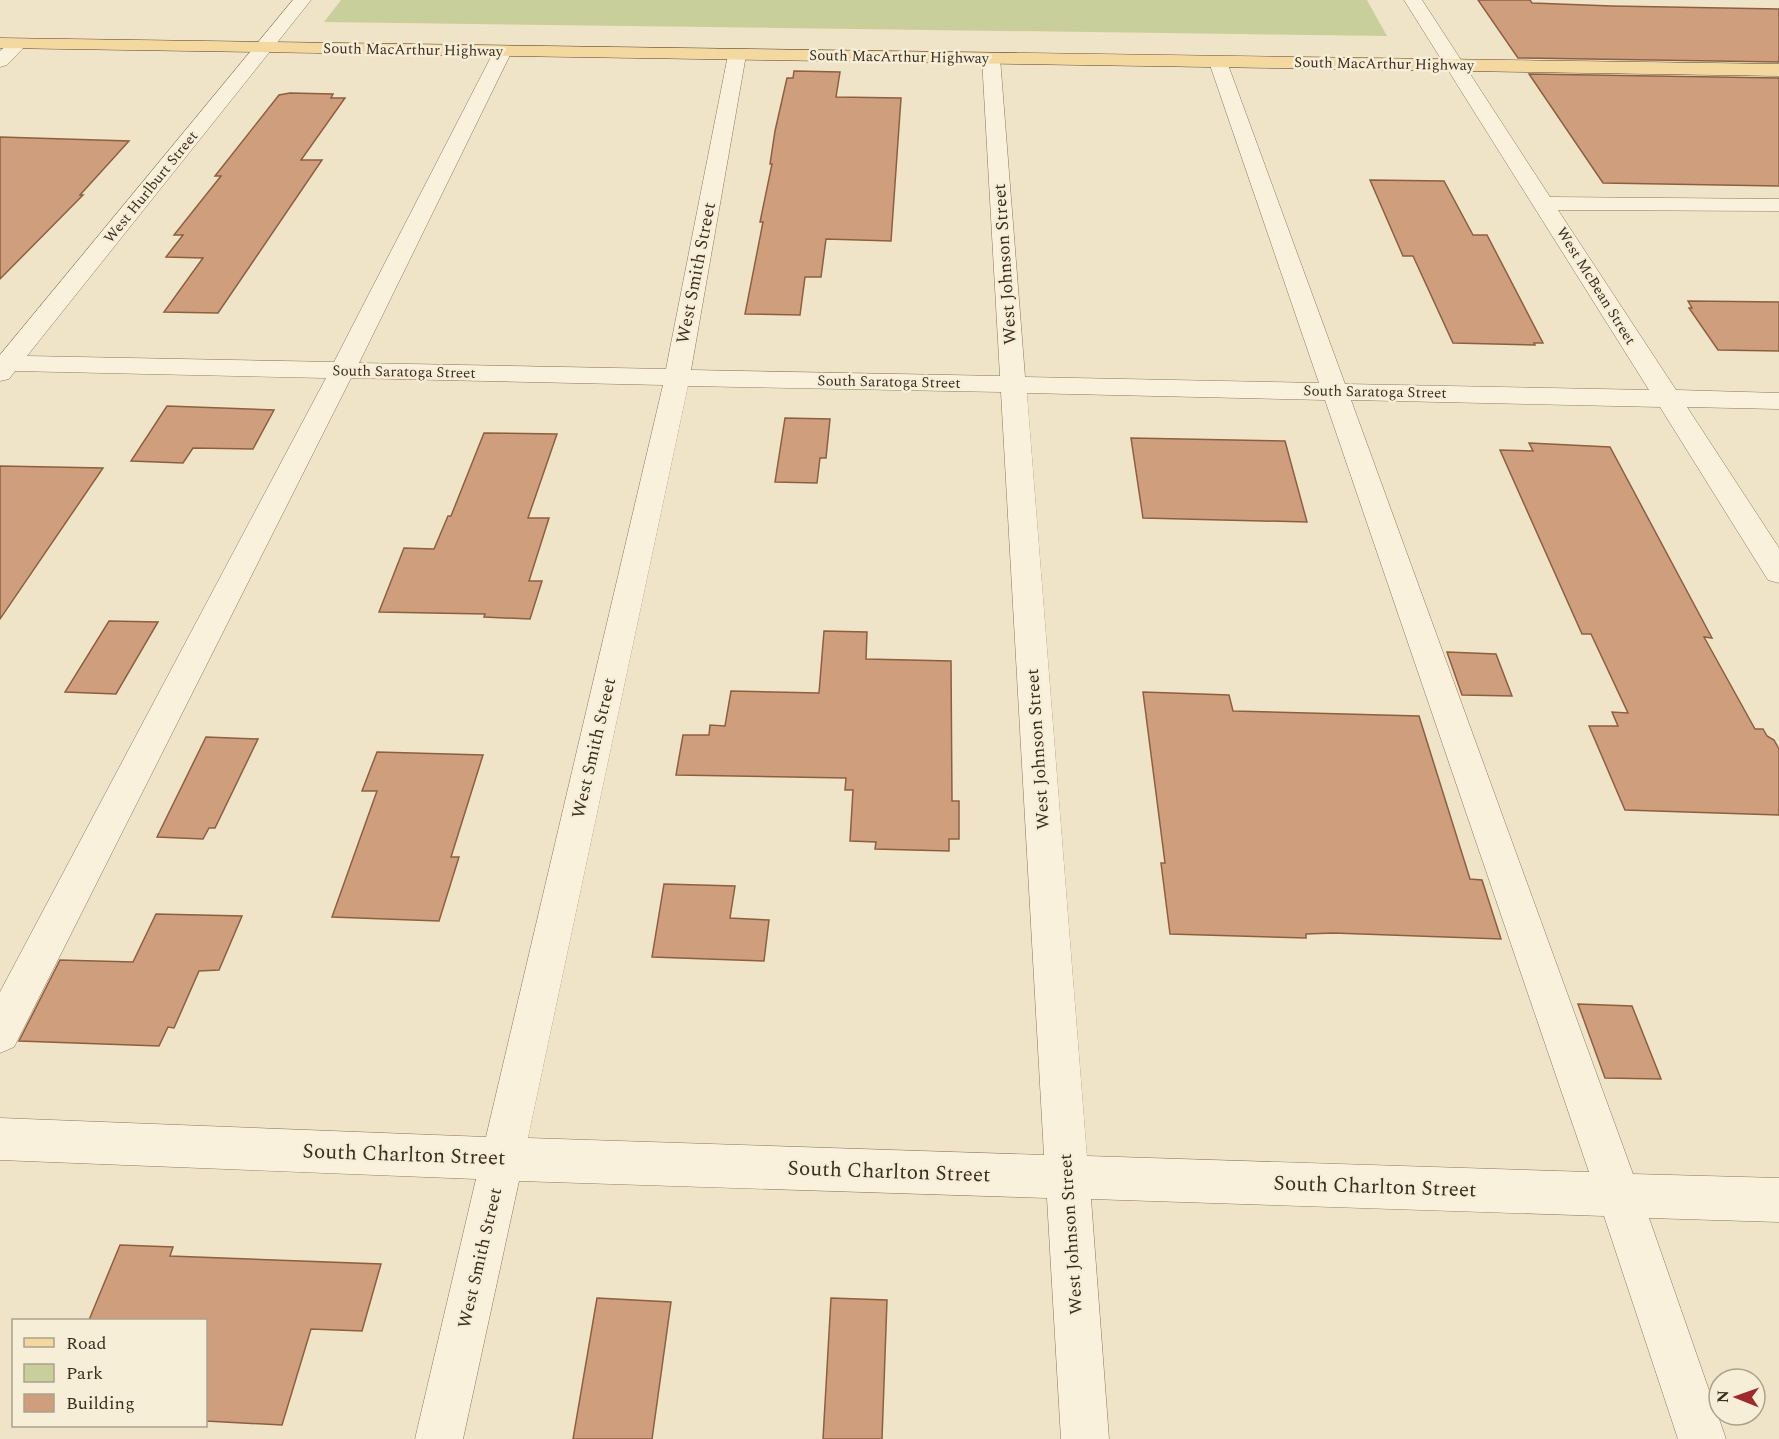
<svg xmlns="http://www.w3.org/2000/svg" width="1779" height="1439" viewBox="0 0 1779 1439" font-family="Spectral,serif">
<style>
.green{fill:#c9cf9b}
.building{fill:#cf9f7d;stroke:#8d5f41;stroke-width:1.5}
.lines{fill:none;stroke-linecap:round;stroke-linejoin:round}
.minor-casing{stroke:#8d765c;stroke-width:1}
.major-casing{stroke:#5b4430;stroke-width:1}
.minor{fill:#faf1dc;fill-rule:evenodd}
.major{fill:#f3d9a0;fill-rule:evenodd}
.labels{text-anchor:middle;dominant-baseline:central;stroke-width:5;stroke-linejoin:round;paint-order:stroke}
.far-street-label{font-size:15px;fill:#3d2e20;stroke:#f7eed8}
.street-label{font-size:18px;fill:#3d2e20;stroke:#f7eed8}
.near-street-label{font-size:21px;fill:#3d2e20;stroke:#f7eed8}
</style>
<rect width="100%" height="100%" fill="#f0e4c8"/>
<path class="green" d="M 341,0 L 1367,0 L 1387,36 L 324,22 Z"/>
<path class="building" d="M 1478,0 L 1530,0 L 1532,3 L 1612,6 L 1779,9 L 1779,62 L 1518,58 Z
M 794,71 L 840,72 L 836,97 L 901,98 L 891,241 L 826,239 L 821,277 L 805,277 L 800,315 L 745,314 L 763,222 L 760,222 L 772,164 L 770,164 L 775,131 L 787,78 L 793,78 Z
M 1529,74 L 1779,78 L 1779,186 L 1603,183 Z
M 290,93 L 333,94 L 331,98 L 345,98 L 301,160 L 322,160 L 218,313 L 164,312 L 203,258 L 166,257 L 183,235 L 174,235 L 221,176 L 215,176 L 279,95 Z
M 0,137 L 129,141 L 80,195 L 83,195 L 0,279 Z
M 1370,180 L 1444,181 L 1473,235 L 1487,235 L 1543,343 L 1534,343 L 1535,345 L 1453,343 L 1413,256 L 1403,256 Z
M 1688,301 L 1779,302 L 1779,351 L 1718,350 L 1689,308 L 1692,308 Z
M 167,406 L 274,410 L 253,449 L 193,448 L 183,463 L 131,461 Z
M 785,418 L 830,419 L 826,458 L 820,458 L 817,483 L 775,482 Z
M 484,433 L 557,434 L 528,518 L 549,518 L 529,581 L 542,581 L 530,619 L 484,617 L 485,614 L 379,612 L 404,548 L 434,549 L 448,516 L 451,516 Z
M 1131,438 L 1285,441 L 1307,522 L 1143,518 Z
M 1529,443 L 1610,447 L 1712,638 L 1704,637 L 1755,729 L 1763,729 L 1767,736 L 1774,740 L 1779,749 L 1779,815 L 1625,810 L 1589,726 L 1618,726 L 1612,712 L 1628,713 L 1591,634 L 1582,634 L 1500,450 L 1533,451 Z
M 0,466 L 103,468 L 0,619 Z
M 109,621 L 158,622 L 116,694 L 65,692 Z
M 824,631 L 867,632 L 866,659 L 951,661 L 952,801 L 959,801 L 959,839 L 949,839 L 949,851 L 875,849 L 876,842 L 850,841 L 853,790 L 845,790 L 846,778 L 676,775 L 683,735 L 709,735 L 710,725 L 725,726 L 731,691 L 819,693 Z
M 1447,652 L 1496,654 L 1512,696 L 1462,695 Z
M 1143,692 L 1229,695 L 1233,711 L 1419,716 L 1470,879 L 1482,880 L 1501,939 L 1333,933 L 1306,934 L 1306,938 L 1170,934 L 1161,863 L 1165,863 Z
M 206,737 L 258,739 L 215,828 L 209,828 L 203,839 L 157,837 Z
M 377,752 L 483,755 L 451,857 L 459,857 L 439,921 L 332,917 L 377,791 L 362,791 Z
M 664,884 L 735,886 L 730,918 L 769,920 L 764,961 L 652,957 Z
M 156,914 L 242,916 L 219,970 L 199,971 L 174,1028 L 168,1027 L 159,1046 L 19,1041 L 60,960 L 133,962 Z
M 1578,1004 L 1632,1006 L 1661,1079 L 1605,1078 Z
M 120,1245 L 173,1247 L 170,1256 L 381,1264 L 362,1331 L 311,1329 L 282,1425 L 206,1421 L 206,1320 L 89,1320 Z
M 597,1298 L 671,1302 L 652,1439 L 573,1439 Z
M 831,1298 L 887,1300 L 882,1439 L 823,1439 Z"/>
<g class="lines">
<defs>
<path id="minor" d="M 293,0 L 311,0 L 27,356 L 334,362 L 494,51 L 497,47 L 509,47 L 512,51 L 359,363 L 666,369 L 728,55 L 731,51 L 743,51 L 746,55 L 691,370 L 1000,376 L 982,58 L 985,54 L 997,54 L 1000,58 L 1025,377 L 1319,383 L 1209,62 L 1211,58 L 1225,58 L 1227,62 L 1345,384 L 1649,390 L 1404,0 L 1422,0 L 1550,197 L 1779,199 L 1779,211 L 1558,210 L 1676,390 L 1779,393 L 1779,409 L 1687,407 L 1779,548 L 1779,583 L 1768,580 L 1660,407 L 1351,400 L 1633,1174 L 1779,1178 L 1779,1222 L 1649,1218 L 1726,1439 L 1678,1439 L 1604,1216 L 1091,1199 L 1109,1439 L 1061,1439 L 1047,1198 L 519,1181 L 463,1439 L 415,1439 L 476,1179 L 0,1160 L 0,1118 L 486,1137 L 663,385 L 351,378 L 14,1047 L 0,1053 L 0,992 L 326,378 L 15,371 L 9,379 L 0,381 L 0,355 ZM 688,386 L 1001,392 L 1044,1155 L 528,1138 ZM 1027,393 L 1325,400 L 1589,1172 L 1087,1156 Z
M 18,39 L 24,40 L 27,44 L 7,65 L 0,67 L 0,51 L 12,40 Z"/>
<path id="major" d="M 0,38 L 1779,64 L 1779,76 L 0,48 Z"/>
</defs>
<use href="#minor" class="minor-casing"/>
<use href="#major" class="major-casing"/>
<use href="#minor" class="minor"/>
<use href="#major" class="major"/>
</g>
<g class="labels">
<g class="far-street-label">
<text transform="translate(413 50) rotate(1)">South MacArthur Highway</text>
<text transform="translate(899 57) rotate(1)">South MacArthur Highway</text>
<text transform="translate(1384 64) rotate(1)">South MacArthur Highway</text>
<text transform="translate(151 187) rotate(-51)">West Hurlburt Street</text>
<text transform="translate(1596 286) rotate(58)">West McBean Street</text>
<text transform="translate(404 372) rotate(1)">South Saratoga Street</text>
<text transform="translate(889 382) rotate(1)">South Saratoga Street</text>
<text transform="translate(1375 392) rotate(1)">South Saratoga Street</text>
</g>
<g class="street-label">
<text transform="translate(1005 264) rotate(-94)">West Johnson Street</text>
<text transform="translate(696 273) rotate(-79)">West Smith Street</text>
<text transform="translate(594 748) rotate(-77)">West Smith Street</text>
<text transform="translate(1038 749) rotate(-94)">West Johnson Street</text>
<text transform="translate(1071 1234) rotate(-94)">West Johnson Street</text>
<text transform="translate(480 1258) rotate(-77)">West Smith Street</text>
</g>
<g class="near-street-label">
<text transform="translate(404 1155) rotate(2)">South Charlton Street</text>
<text transform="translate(889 1172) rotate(2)">South Charlton Street</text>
<text transform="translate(1375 1187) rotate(2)">South Charlton Street</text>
</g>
</g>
<rect x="12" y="1319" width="195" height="108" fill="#f7eed8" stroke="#ada18e" stroke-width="1.5"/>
<rect x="24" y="1338" width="30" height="9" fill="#f3d9a0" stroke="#ada18e" stroke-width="1.5"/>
<text x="66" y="1349" font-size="18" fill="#3d2e20">Road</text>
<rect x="24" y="1364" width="30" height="18" fill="#c9cf9b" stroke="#ada18e" stroke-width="1.5"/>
<text x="66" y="1379" font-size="18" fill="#3d2e20">Park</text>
<rect x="24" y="1394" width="30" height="18" fill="#cf9f7d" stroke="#ada18e" stroke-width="1.5"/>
<text x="66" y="1409" font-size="18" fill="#3d2e20">Building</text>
<g transform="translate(1737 1397) rotate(271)"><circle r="28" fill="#f7eed8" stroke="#ada18e" stroke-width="1.5"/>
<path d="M0-4.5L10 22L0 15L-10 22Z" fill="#9e2a2b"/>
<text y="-9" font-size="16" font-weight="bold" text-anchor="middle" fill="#3d2e20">N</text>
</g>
</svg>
